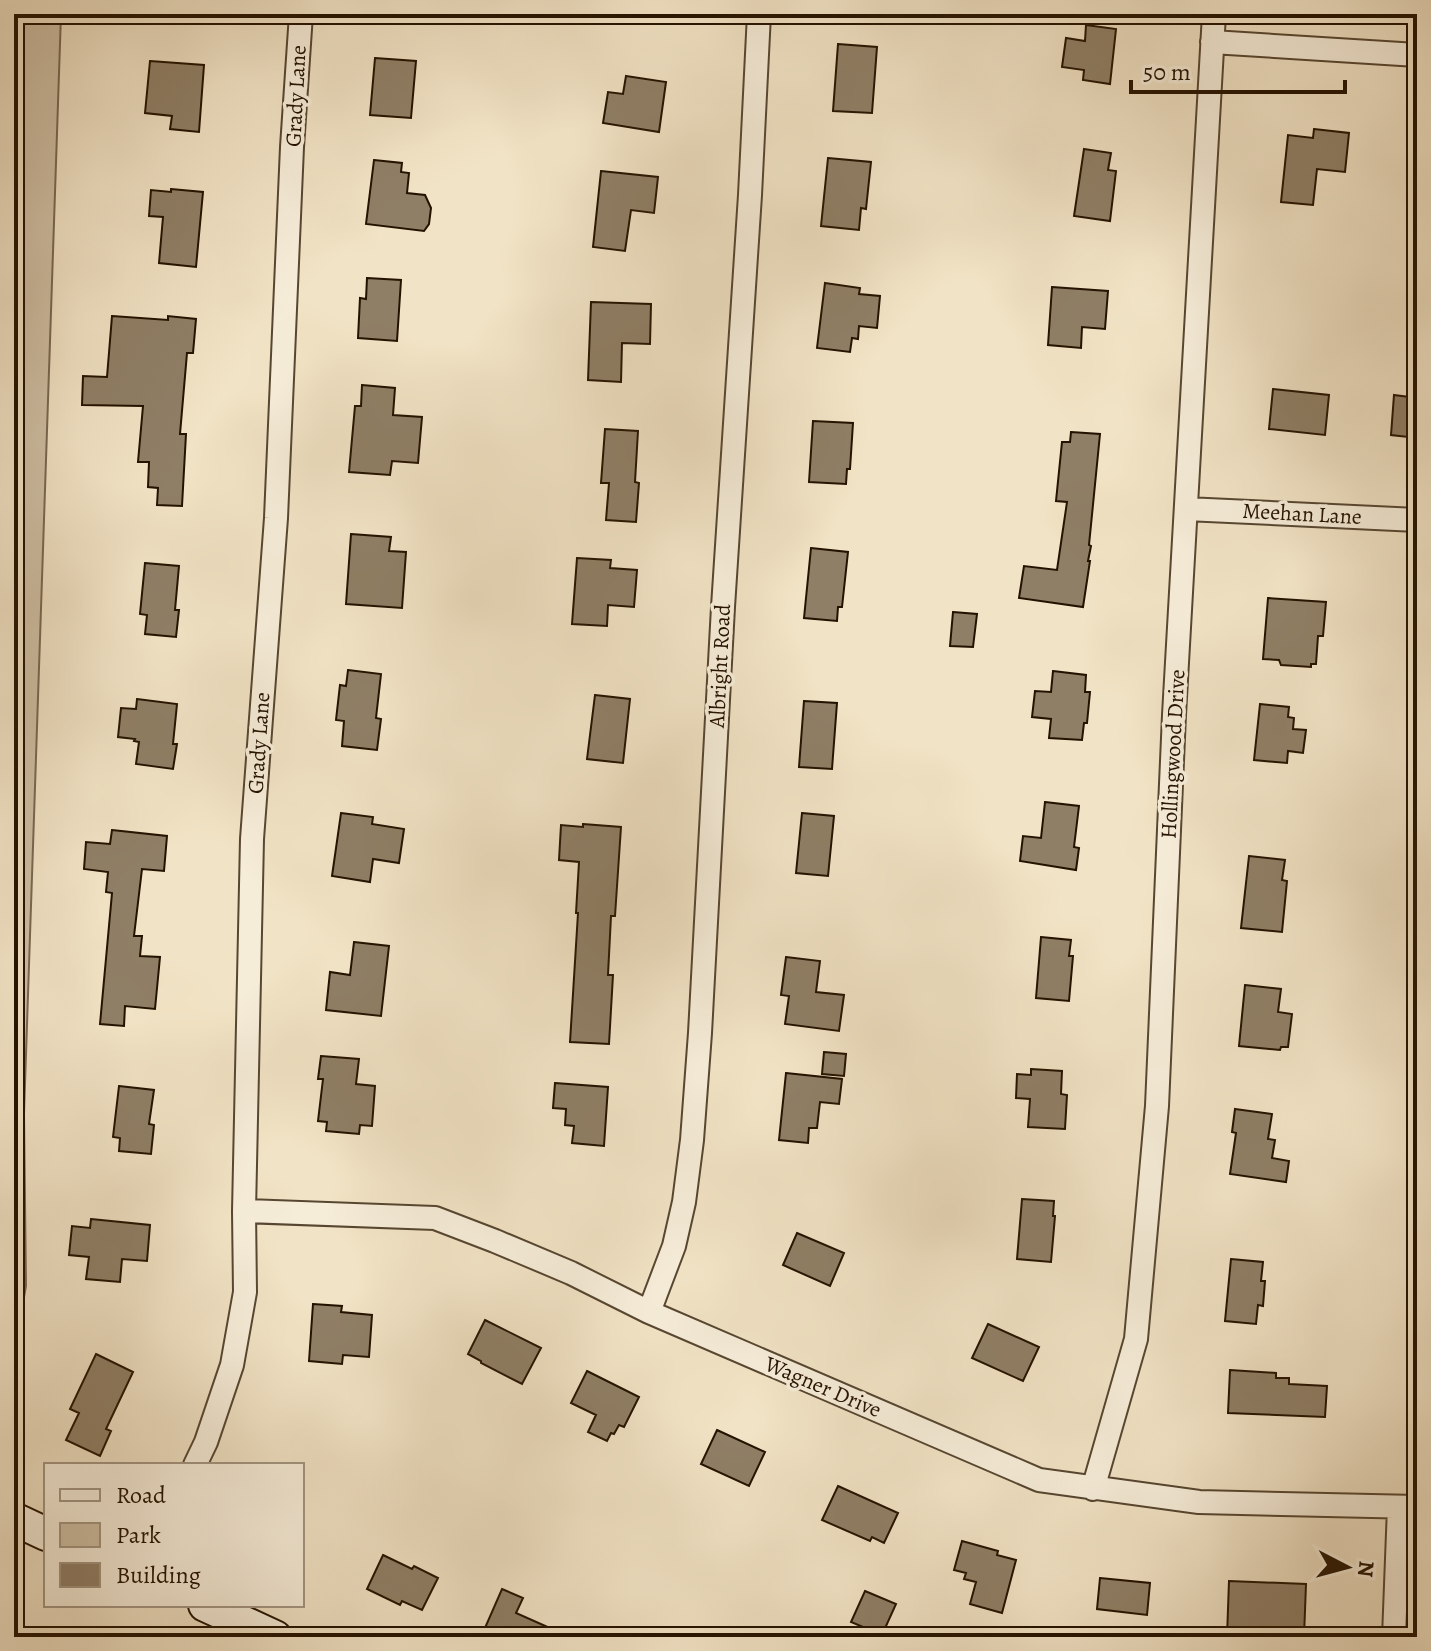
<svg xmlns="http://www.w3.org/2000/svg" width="1431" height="1651" viewBox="0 0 1431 1651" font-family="Alegreya,serif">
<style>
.green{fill:#cebfa4;stroke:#796852;stroke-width:2}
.building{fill:#8f7f66;stroke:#241200;stroke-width:2}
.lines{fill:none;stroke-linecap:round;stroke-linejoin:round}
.street-casing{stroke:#574631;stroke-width:26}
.secondary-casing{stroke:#241200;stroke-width:36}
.street{stroke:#f6edd9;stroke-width:22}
.secondary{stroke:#f6edd9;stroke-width:32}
.labels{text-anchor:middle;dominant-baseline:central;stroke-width:7;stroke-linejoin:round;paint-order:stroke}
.street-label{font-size:22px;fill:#241200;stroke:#f6edd9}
</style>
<rect width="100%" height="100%" fill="#f1e3c5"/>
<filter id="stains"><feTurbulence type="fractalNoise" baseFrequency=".0025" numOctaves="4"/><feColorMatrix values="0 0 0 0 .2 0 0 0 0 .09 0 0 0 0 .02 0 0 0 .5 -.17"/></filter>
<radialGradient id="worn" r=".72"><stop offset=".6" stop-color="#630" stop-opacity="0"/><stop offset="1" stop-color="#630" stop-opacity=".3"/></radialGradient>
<path class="green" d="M 14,14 L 61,14 L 24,1114 L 26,1286 L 14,1353 Z"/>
<path class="building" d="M 1086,25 L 1116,29 L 1110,84 L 1083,80 L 1084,70 L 1062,67 L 1066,38 L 1085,41 Z
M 838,44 L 877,47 L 872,113 L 833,111 Z
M 375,58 L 416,61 L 411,118 L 370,115 Z
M 150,61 L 204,65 L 199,132 L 170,129 L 172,116 L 145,113 Z
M 626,76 L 666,82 L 659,132 L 603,123 L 608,92 L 623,94 Z
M 1314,129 L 1349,133 L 1345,172 L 1317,169 L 1313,205 L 1281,202 L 1288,135 L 1313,138 Z
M 1084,149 L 1111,153 L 1108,170 L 1116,171 L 1110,221 L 1074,216 Z
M 828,158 L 871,162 L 866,209 L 861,208 L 859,230 L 821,226 Z
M 374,160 L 402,163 L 401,172 L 409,173 L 407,193 L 425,195 L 431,208 L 429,224 L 424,231 L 366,224 Z
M 601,171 L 658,177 L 654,213 L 631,210 L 625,251 L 593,247 Z
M 171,189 L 203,192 L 196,267 L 159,263 L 163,217 L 149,216 L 151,190 L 171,192 Z
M 367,278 L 401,280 L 397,341 L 358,338 L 360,298 L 366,299 Z
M 825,283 L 860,288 L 859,294 L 880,296 L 877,328 L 859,326 L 858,339 L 852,338 L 850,352 L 817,348 Z
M 1052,287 L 1108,291 L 1105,329 L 1082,327 L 1081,348 L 1048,345 Z
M 591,302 L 651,304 L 650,344 L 622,343 L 621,382 L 588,380 Z
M 112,316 L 168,320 L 168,316 L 196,319 L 193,353 L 187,353 L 180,434 L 186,434 L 182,506 L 157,505 L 158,488 L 148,487 L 149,462 L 138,462 L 143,406 L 82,405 L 83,376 L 107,377 Z
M 362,385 L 395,388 L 393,415 L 422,417 L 418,463 L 392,461 L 390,475 L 349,472 L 355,406 L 361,406 Z
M 1273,389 L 1329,395 L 1325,435 L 1269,429 Z
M 1394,395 L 1417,398 L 1417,438 L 1391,435 Z
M 813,421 L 853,423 L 850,469 L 847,469 L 846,484 L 809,482 Z
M 605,429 L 638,431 L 635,482 L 639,483 L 636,522 L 606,520 L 609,483 L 601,483 Z
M 1071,432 L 1100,434 L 1089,545 L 1091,546 L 1088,561 L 1090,561 L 1083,607 L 1019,598 L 1024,566 L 1057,570 L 1067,502 L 1056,501 L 1062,442 L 1070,442 Z
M 351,534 L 391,537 L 389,551 L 406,552 L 402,608 L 346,604 Z
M 811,548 L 848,552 L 842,607 L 838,607 L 837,621 L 804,618 Z
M 577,558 L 611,560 L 610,568 L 637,570 L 634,607 L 608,605 L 607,626 L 572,624 Z
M 145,563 L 179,566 L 175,610 L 179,610 L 176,637 L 145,634 L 147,615 L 140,614 Z
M 1268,598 L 1326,602 L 1323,636 L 1318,636 L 1316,664 L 1311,664 L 1311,667 L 1281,665 L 1279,660 L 1263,659 Z
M 953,612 L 977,614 L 973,647 L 950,646 Z
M 348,670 L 381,674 L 376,718 L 381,719 L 377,750 L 342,746 L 344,721 L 336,720 L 340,685 L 346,686 Z
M 1053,671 L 1086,675 L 1085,692 L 1090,692 L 1087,723 L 1084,723 L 1082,740 L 1049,738 L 1051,719 L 1032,717 L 1035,691 L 1051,692 Z
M 595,695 L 630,699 L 623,763 L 587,759 Z
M 137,699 L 177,704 L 173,744 L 177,744 L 173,769 L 136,764 L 139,742 L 134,741 L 135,739 L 118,737 L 121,708 L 136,709 Z
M 804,701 L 837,703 L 832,769 L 799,767 Z
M 1260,704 L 1289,707 L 1288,717 L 1294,718 L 1293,729 L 1306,730 L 1303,753 L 1288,751 L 1287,763 L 1254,760 Z
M 1045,802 L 1079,806 L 1074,847 L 1079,848 L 1076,870 L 1020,861 L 1023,836 L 1041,838 Z
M 341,813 L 373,817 L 372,824 L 404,829 L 399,863 L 373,859 L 370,882 L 332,876 Z
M 802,813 L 834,816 L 828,876 L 796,873 Z
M 583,824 L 621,827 L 615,916 L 611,916 L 608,975 L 613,975 L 609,1044 L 570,1042 L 578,913 L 576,913 L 579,862 L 559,860 L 561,825 L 583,827 Z
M 112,830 L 167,836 L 164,871 L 142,869 L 134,936 L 142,936 L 140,956 L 160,957 L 155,1009 L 125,1006 L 124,1026 L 100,1024 L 112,893 L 106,892 L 108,872 L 84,869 L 86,842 L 110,844 Z
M 1249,856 L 1285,860 L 1282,880 L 1287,881 L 1282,932 L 1241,928 Z
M 1041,937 L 1071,940 L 1069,956 L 1073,956 L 1069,1001 L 1036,998 Z
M 354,942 L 389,946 L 381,1016 L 326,1010 L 330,972 L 350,975 Z
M 786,957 L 820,961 L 816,992 L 844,995 L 839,1031 L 785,1024 L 789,996 L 781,995 Z
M 1245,985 L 1281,989 L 1278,1012 L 1292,1014 L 1288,1047 L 1281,1047 L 1280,1050 L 1239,1046 Z
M 824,1052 L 846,1054 L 844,1076 L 822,1074 Z
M 321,1056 L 359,1059 L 356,1084 L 375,1086 L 372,1126 L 360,1125 L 359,1134 L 326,1131 L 327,1122 L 318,1121 L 323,1079 L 318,1079 Z
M 1031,1069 L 1062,1071 L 1061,1094 L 1067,1095 L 1065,1129 L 1028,1127 L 1030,1099 L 1016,1098 L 1017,1074 L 1031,1075 Z
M 786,1073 L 842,1079 L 839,1104 L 820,1102 L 817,1128 L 809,1128 L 808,1143 L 779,1140 Z
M 555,1083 L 608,1087 L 604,1146 L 572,1143 L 574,1126 L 565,1125 L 566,1109 L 553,1108 Z
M 119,1086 L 154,1090 L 149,1124 L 154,1125 L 151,1154 L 119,1151 L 120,1138 L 113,1137 Z
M 1235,1109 L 1272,1114 L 1268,1139 L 1275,1140 L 1272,1158 L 1289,1161 L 1286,1182 L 1230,1174 L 1236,1133 L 1232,1132 Z
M 1022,1199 L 1054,1201 L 1053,1216 L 1055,1216 L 1051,1262 L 1017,1259 Z
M 91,1219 L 150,1225 L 147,1261 L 122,1259 L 120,1282 L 86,1279 L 89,1257 L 69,1255 L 72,1226 L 90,1228 Z
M 797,1233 L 844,1253 L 830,1286 L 783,1265 Z
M 1231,1259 L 1263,1262 L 1261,1281 L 1265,1281 L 1263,1306 L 1258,1305 L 1256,1324 L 1225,1321 Z
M 313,1304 L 342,1306 L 341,1312 L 372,1315 L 369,1357 L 343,1355 L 342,1364 L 309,1361 Z
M 485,1320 L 541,1348 L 522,1384 L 481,1363 L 481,1361 L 468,1354 Z
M 988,1324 L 1039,1347 L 1023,1381 L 972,1358 Z
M 96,1354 L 133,1372 L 106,1429 L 111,1431 L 100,1456 L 66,1440 L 79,1413 L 70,1409 Z
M 1230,1370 L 1276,1373 L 1276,1378 L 1289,1378 L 1289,1384 L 1327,1386 L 1325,1417 L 1228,1413 Z
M 587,1371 L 639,1397 L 624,1427 L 619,1425 L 614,1434 L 611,1433 L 607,1441 L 588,1432 L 596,1415 L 571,1403 Z
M 717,1430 L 765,1452 L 749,1486 L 701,1464 Z
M 838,1486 L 898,1513 L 884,1543 L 872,1537 L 870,1541 L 822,1520 Z
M 962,1541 L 998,1551 L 997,1555 L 1016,1560 L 1002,1613 L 970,1604 L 976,1582 L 964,1579 L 966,1573 L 954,1570 Z
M 383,1555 L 412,1569 L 414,1566 L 438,1578 L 422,1610 L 402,1601 L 400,1605 L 367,1589 Z
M 1100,1578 L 1150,1583 L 1147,1615 L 1097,1609 Z
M 1229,1581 L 1306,1584 L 1304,1637 L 1227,1637 Z
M 502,1589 L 523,1598 L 516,1613 L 570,1637 L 481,1637 Z
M 865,1591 L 896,1604 L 882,1635 L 851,1622 Z"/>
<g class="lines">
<defs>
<path id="street" d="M 1212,42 L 1417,55
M 1186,509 L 1417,520
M 244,1211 L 435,1218 L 495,1241 L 571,1273 L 649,1312 L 1039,1480 L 1199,1502 L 1417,1507
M 649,1312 L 674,1246 L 684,1202 L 692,1140 L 700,1033 L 723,607 L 750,195 L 759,14
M 195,1465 L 206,1442 L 232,1365 L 245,1292 L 244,1211 L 252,839 L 276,518 L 292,147 L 301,14
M 1093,1489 L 1136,1339 L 1157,1106 L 1174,715 L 1214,14
M 1394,1637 L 1399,1507"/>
<path id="secondary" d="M 14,1519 L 46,1534
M 205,1605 L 275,1637"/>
</defs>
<use href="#street" class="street-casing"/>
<use href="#secondary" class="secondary-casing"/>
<use href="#street" class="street"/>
<use href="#secondary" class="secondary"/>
</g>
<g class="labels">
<g class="street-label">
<text transform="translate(296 96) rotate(-87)">Grady Lane</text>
<text transform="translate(1302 514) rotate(3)">Meehan Lane</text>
<text transform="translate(720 666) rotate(-87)">Albright Road</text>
<text transform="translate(259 743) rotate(-86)">Grady Lane</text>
<text transform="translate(1173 754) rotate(-87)">Hollingwood Drive</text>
<text transform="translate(823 1387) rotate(23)">Wagner Drive</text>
</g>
</g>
<rect width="1431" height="1651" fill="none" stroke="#f1e3c5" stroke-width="48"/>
<rect x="16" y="16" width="1399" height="1619" fill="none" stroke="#241200" stroke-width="4"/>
<rect x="24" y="24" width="1383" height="1603" fill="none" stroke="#241200" stroke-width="2"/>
<rect x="44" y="1463" width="260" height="144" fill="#f6edd9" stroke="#a29582" stroke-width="2"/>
<rect x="60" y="1489" width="40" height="12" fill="#f6edd9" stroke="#a29582" stroke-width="2"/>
<text x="116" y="1503" font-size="24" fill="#241200">Road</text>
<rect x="60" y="1523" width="40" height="24" fill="#cebfa4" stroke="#a29582" stroke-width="2"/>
<text x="116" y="1543" font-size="24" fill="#241200">Park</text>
<rect x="60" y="1563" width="40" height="24" fill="#8f7f66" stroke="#a29582" stroke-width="2"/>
<text x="116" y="1583" font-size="24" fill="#241200">Building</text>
<g transform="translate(1347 1567) rotate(96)" stroke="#f6edd9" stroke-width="6" paint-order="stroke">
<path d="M0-6L14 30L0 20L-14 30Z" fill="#241200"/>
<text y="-12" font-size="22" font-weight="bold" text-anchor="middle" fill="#241200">N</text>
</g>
<path d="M1131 80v12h214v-12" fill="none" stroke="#241200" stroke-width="4"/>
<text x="1143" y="80" font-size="24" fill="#241200" stroke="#f6edd9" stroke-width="6" paint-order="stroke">50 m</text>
<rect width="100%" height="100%" filter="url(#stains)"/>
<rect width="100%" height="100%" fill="url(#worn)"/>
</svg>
